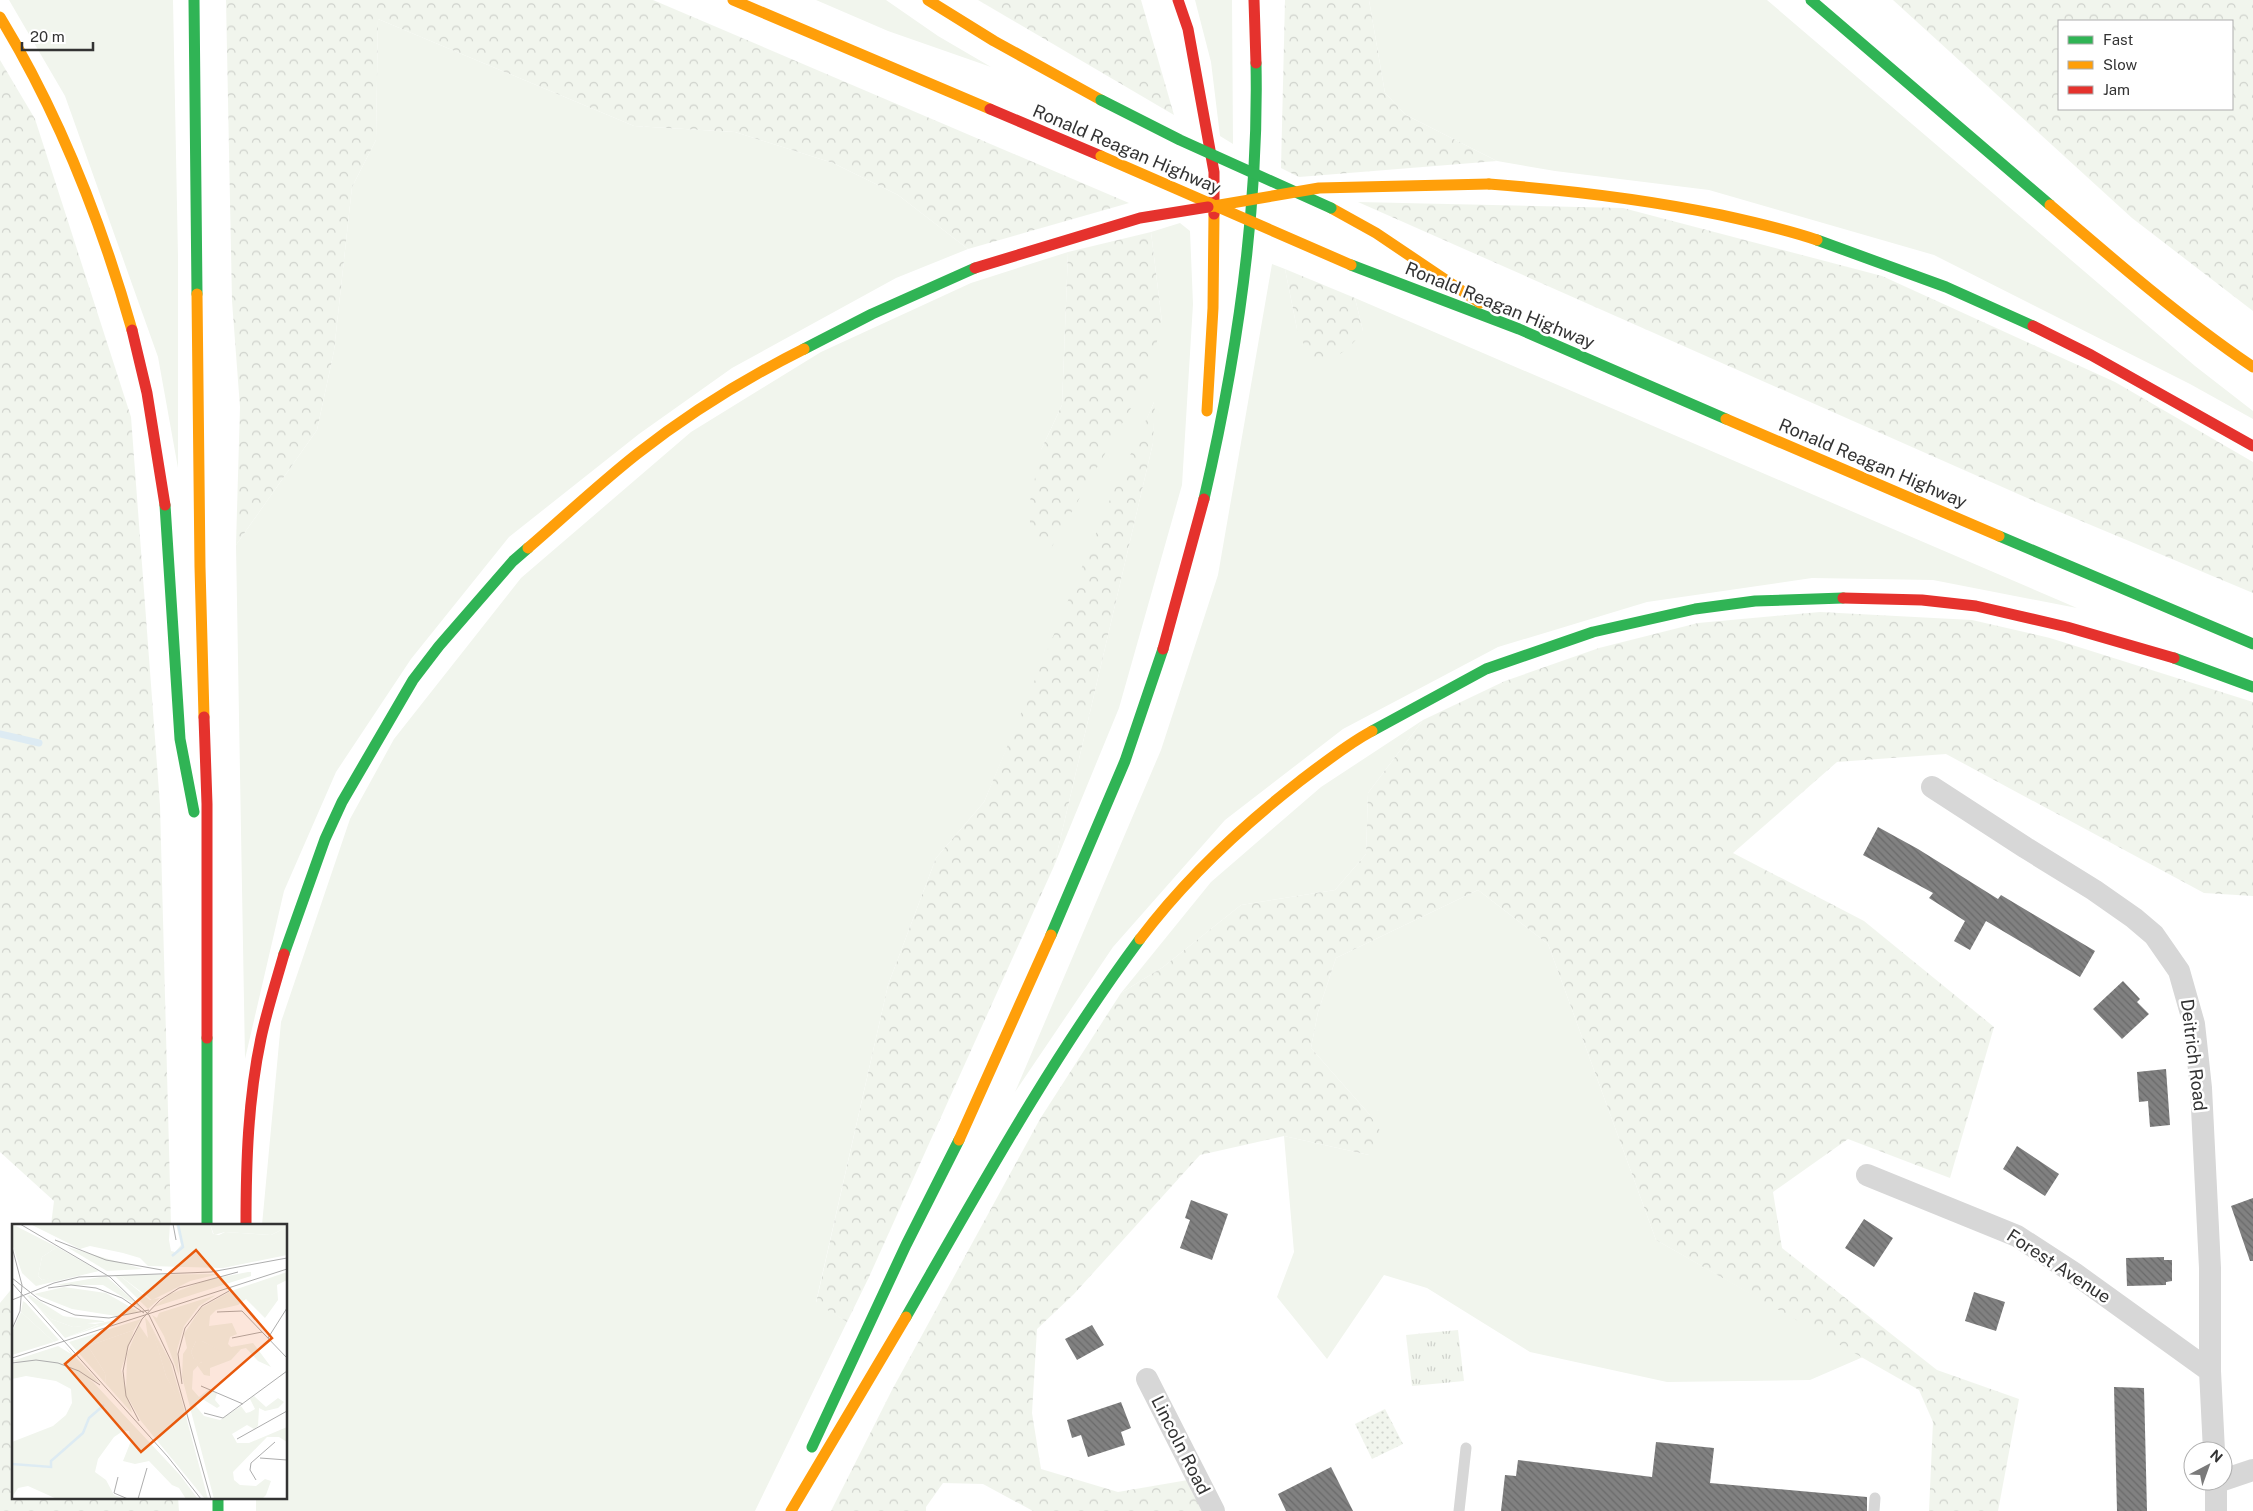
<svg xmlns="http://www.w3.org/2000/svg" width="2253" height="1511" viewBox="0 0 2253 1511" font-family="'Public Sans',sans-serif">
<style>
.grass{fill:#f1f5ed}
.forest{fill:url(#forest-crowns);fill-rule:evenodd}
.park{fill:url(#park-tufts)}
.garden{fill:url(#garden-dots)}
.lines{fill:none;stroke-linecap:round;stroke-linejoin:round}
.stream{stroke:#ddebf3;stroke-width:7}
.building{fill:url(#building-back-hatch)}
.lane{stroke:#d7d7d7;stroke-width:11}
.street{stroke:#d7d7d7;stroke-width:22}
.fast{stroke:#30b455;stroke-width:11}
.slow{stroke:#ff9f0a;stroke-width:11}
.jam{stroke:#e5322d;stroke-width:11}
.fast-bridge{stroke:#30b455;stroke-width:11}
.slow-bridge{stroke:#ff9f0a;stroke-width:11}
.jam-bridge{stroke:#e5322d;stroke-width:11}
.labels{text-anchor:middle;dominant-baseline:central;stroke-width:5;stroke-linejoin:round;paint-order:stroke}
.street-label{font-size:18px;fill:#333;stroke:#fff}
.inset-river{fill:none;stroke:#ddebf3;stroke-width:2.5}
.inset-road{fill:none;stroke:#adadad;stroke-width:1}
.view{fill:#e8590c;fill-opacity:0.15;stroke:#e8590c;stroke-width:2.5}
.inset-edge{fill:none;stroke:#333;stroke-width:2.5}
</style>
<defs>
<pattern id="forest-crowns" width="20" height="18" patternUnits="userSpaceOnUse" patternTransform="scale(1.25)"><rect width="20" height="18" fill="#f1f5ed"/><path d="M2 6a3 3 0 1 1 6 0M12 15a3 3 0 1 1 6 0" fill="none" stroke="#cfd2cc"/></pattern>
<pattern id="park-tufts" width="24" height="20" patternUnits="userSpaceOnUse" patternTransform="scale(1.25)"><rect width="24" height="20" fill="#f1f5ed"/><path d="M3 7l-1-3M5 7V3M7 7l1-3M15 17l-1-3M17 17v-4M19 17l1-3" fill="none" stroke="#cfd2cc"/></pattern>
<pattern id="garden-dots" width="8" height="8" patternUnits="userSpaceOnUse" patternTransform="scale(1.25)"><rect width="8" height="8" fill="#f1f5ed"/><path d="M2 2h.1M6 6h.1" fill="none" stroke="#cfd2cc" stroke-width="1.8" stroke-linecap="round"/></pattern>
<pattern id="building-back-hatch" width="6" height="6" patternUnits="userSpaceOnUse" patternTransform="scale(1.25)"><rect width="6" height="6" fill="#818181"/><path d="M-1 5l2 2M0 0l6 6M5-1l2 2" fill="none" stroke="#6a6a6a"/></pattern>
</defs>
<rect width="100%" height="100%" fill="#fff"/>
<path class="grass" d="M 9,0 L 173,0 L 178,257 L 178,468 L 158,357 L 65,96 Z
M 816,0 L 886,0 L 938,36 L 991,67 L 888,31 Z
M 1195,0 L 1232,0 L 1233,144 L 1220,136 L 1211,62 Z
M 1369,0 L 1767,0 L 2195,366 L 2253,411 L 2253,419 L 2190,384 L 1934,255 L 1709,190 L 1555,171 L 1497,161 L 1406,115 L 1385,93 Z
M 378,19 L 634,126 L 735,132 L 833,163 L 898,195 L 968,249 L 896,278 L 732,368 L 639,434 L 509,537 L 411,659 L 336,772 L 284,891 L 245,1059 L 236,545 L 317,430 L 334,351 L 352,187 L 376,140 Z
M 1180,223 L 1190,231 L 1193,304 L 1182,485 L 1119,708 L 1054,866 L 1153,443 L 1154,402 L 984,802 L 936,858 L 888,985 L 816,1302 L 847,1322 L 755,1511 L 256,1511 L 256,1497 L 286,1497 L 286,1225 L 262,1225 L 281,1022 L 350,819 L 394,739 L 521,578 L 691,432 L 821,352 L 971,283 L 1068,252 L 1062,405 L 1041,450 L 1162,322 L 1151,232 Z
M 1272,264 L 1285,269 L 1297,329 L 1363,331 L 1355,298 L 2077,608 L 1933,580 L 1812,578 L 1647,602 L 1498,647 L 1343,729 L 1225,820 L 1113,947 L 1015,1092 L 1161,750 L 1218,575 Z
M 1423,720 L 1368,793 L 1366,854 L 1335,890 L 1241,905 L 1163,967 L 1121,993 L 1211,882 L 1321,787 Z
M 1478,890 L 1548,944 L 1656,1240 L 1863,1357 L 1810,1380 L 1667,1382 L 1530,1352 L 1427,1288 L 1384,1275 L 1327,1359 L 1277,1297 L 1294,1252 L 1284,1136 L 1369,1155 L 1370,1115 L 1311,1048 L 1318,1012 L 1336,958 Z"/>
<path class="forest" d="M 226,0 L 653,0 L 1129,203 L 968,249 L 898,195 L 833,163 L 735,132 L 634,126 L 378,19 L 376,140 L 352,187 L 334,351 L 317,430 L 236,545 L 240,407 L 232,301 Z
M 978,0 L 1141,0 L 1174,115 Z
M 1285,0 L 1369,0 L 1385,93 L 1406,115 L 1497,161 L 1299,177 L 1281,168 Z
M 1893,0 L 2253,0 L 2253,311 L 2132,218 ZM 2059,21 L 2232,21 L 2232,109 L 2059,109 Z
M 0,60 L 35,119 L 131,417 L 160,805 L 171,1225 L 51,1225 L 54,1201 L 0,1152 Z
M 1358,202 L 1623,208 L 1882,276 L 2115,382 L 2253,462 L 2253,593 L 2036,502 Z
M 1151,232 L 1162,322 L 1147,380 L 1050,550 L 1030,535 L 1030,501 L 1041,450 L 1062,405 L 1068,252 Z
M 1285,269 L 1355,298 L 1363,331 C 1346,353 1339,356 1313,365 L 1297,329 Z
M 1155,400 L 1153,443 L 1054,866 L 869,1277 L 847,1322 L 816,1303 L 888,985 L 936,858 L 984,802 L 1109,502 Z
M 1820,612 L 1972,620 L 2050,638 L 2253,702 L 2253,896 L 2204,893 L 1946,754 L 1837,762 L 1733,853 L 1864,921 L 1994,1027 L 1950,1178 L 1848,1139 L 1773,1192 L 1782,1248 L 1937,1370 L 2019,1399 L 1998,1511 L 1929,1511 L 1933,1422 L 1919,1390 L 1656,1240 L 1548,944 L 1478,890 L 1336,958 L 1318,1012 L 1311,1048 L 1370,1115 L 1386,1140 L 1369,1155 L 1284,1136 L 1200,1155 L 1074,1294 L 1037,1329 L 1032,1413 L 1041,1469 L 1118,1492 L 1188,1480 L 1205,1511 L 1033,1511 L 983,1484 L 943,1483 L 926,1507 L 926,1511 L 831,1511 L 892,1390 L 1040,1119 L 1121,993 L 1163,967 L 1241,905 L 1335,890 L 1366,854 L 1368,793 L 1423,720 L 1505,681 L 1599,648 L 1698,623 Z
M 14,1286 L 14,1497 L 178,1497 L 179,1511 L 0,1511 L 0,1303 Z"/>
<path class="park" d="M 1458,1330 L 1464,1381 L 1412,1386 L 1406,1335 Z"/>
<path class="garden" d="M 1385,1409 L 1403,1444 L 1372,1459 L 1355,1424 Z"/>
<g class="lines">
<path class="stream" d="M 0,734 L 39,743"/>
</g>
<path class="building" d="M 1878,827 L 1918,849 L 1998,899 L 2001,895 L 2095,951 L 2080,977 L 1986,921 L 1970,950 L 1954,941 L 1965,921 L 1929,898 L 1933,893 L 1863,855 Z
M 2123,981 L 2140,999 L 2137,1002 L 2149,1014 L 2122,1039 L 2093,1009 Z
M 2166,1069 L 2170,1125 L 2150,1127 L 2148,1101 L 2139,1102 L 2137,1072 Z
M 2017,1146 L 2059,1174 L 2045,1196 L 2003,1169 Z
M 2253,1198 L 2253,1261 L 2250,1261 L 2231,1206 Z
M 1191,1200 L 1228,1214 L 1212,1260 L 1180,1248 L 1190,1220 L 1185,1218 Z
M 1864,1219 L 1893,1238 L 1874,1267 L 1845,1248 Z
M 2164,1257 L 2164,1260 L 2172,1260 L 2172,1281 L 2166,1282 L 2166,1285 L 2127,1286 L 2126,1258 Z
M 1974,1292 L 2005,1302 L 1996,1331 L 1965,1321 Z
M 1092,1325 L 1104,1345 L 1077,1360 L 1065,1339 Z
M 2114,1387 L 2144,1388 L 2147,1511 L 2117,1511 Z
M 1121,1402 L 1131,1428 L 1121,1432 L 1125,1445 L 1088,1457 L 1081,1435 L 1072,1438 L 1067,1420 Z
M 1656,1442 L 1714,1448 L 1710,1483 L 1867,1497 L 1867,1511 L 1501,1511 L 1505,1475 L 1516,1476 L 1518,1460 L 1652,1477 Z
M 1331,1467 L 1353,1511 L 1286,1511 L 1278,1494 Z"/>
<g class="lines">
<path class="lane" d="M 1459,1511 L 1466,1448
M 1874,1511 L 1875,1498"/>
<path class="street" d="M 1932,787 L 2026,848 L 2094,890 L 2134,918 L 2154,935 L 2179,971 L 2194,1024 L 2201,1088 L 2210,1268 L 2210,1371 L 2214,1451
M 1867,1175 L 2017,1236 L 2074,1273 L 2210,1371
M 1147,1379 L 1214,1511
M 2223,1480 L 2253,1470
M 2216,1481 L 2216,1511"/>
<path class="fast" d="M 194,0 L 197,294
M 1811,0 L 2050,205
M 1817,240 L 1946,287 L 2033,326
M 1351,265 L 1519,329 L 1726,419
M 804,349 L 872,314 L 975,268
M 1204,499 C 1237,357 1259,209 1256,63
M 165,505 L 180,739 L 194,812
M 1999,536 L 2253,644
M 2174,658 L 2253,687
M 1372,731 L 1486,669 L 1593,632 L 1695,609 L 1755,601 L 1843,598
M 1051,935 L 1125,761 L 1163,649
M 284,954 L 325,839 L 342,802 L 413,680 L 439,646 L 513,561 L 528,548
M 207,1038 L 207,1225
M 906,1317 C 980,1188 1051,1059 1140,939
M 812,1447 L 906,1245 L 959,1140
M 218,1497 L 218,1511"/>
<path class="slow" d="M 733,0 L 990,109
M 928,0 L 994,41 L 1101,100
M 0,17 C 59,114 101,221 132,330
M 1489,184 C 1567,190 1644,199 1721,215 C 1753,222 1785,229 1817,240
M 2050,205 C 2115,261 2181,318 2253,367
M 1331,208 L 1376,233 L 1480,303
M 197,294 L 200,567 L 204,717
M 1207,411 L 1213,308 L 1214,214
M 1726,419 L 1999,536
M 528,548 C 564,517 599,484 637,454 C 688,414 746,378 804,349
M 1140,939 C 1185,879 1241,827 1300,781 C 1324,763 1346,745 1372,731
M 959,1140 L 1051,935
M 791,1511 L 906,1317"/>
<path class="jam" d="M 1178,0 L 1188,29 L 1214,172 L 1214,214
M 1254,0 L 1256,63
M 990,109 L 1101,156
M 2033,326 L 2091,355 L 2253,446
M 132,330 L 147,393 L 165,505
M 1843,598 L 1922,600 L 1976,606 L 2067,627 L 2174,658
M 1163,649 L 1204,499
M 204,717 L 207,804 L 207,1038
M 246,1225 C 246,1163 248,1099 261,1038 C 267,1010 276,982 284,954"/>
<path class="fast-bridge" d="M 1101,100 L 1180,140 L 1331,208"/>
<path class="slow-bridge" d="M 1101,156 L 1351,265
M 1208,207 L 1319,188 L 1489,184"/>
<path class="jam-bridge" d="M 975,268 L 1140,218 L 1208,207"/>
</g>
<g class="labels">
<g class="street-label">
<text transform="translate(1127 149) rotate(23)">Ronald Reagan Highway</text>
<text transform="translate(1500 305) rotate(22)">Ronald Reagan Highway</text>
<text transform="translate(1873 463) rotate(23)">Ronald Reagan Highway</text>
<text transform="translate(2194 1055) rotate(83)">Deitrich Road</text>
<text transform="translate(2059 1266) rotate(33)">Forest Avenue</text>
<text transform="translate(1181 1445) rotate(63)">Lincoln Road</text>
</g>
</g>
<g transform="translate(12 1224)">
<rect width="275" height="275" fill="#fff"/>
<path d="M 0,0 L 45,23 L 30,33 L 26,52 L 30,56 L 78,42 L 87,47 L 24,62 L 10,49 L 0,20 ZM 55,23 L 131,45 L 95,47 ZM 207,50 L 178,57 L 140,76 L 107,51 ZM 94,52 L 132,86 L 91,61 L 43,61 ZM 18,71 L 59,97 L 83,100 L 114,94 L 53,114 L 87,101 L 61,103 L 39,95 L 15,72 ZM 204,71 L 187,82 L 172,102 L 165,126 L 167,152 L 152,112 L 140,91 L 145,94 L 147,89 ZM 9,88 L 42,118 L 0,131 L 0,108 ZM 133,93 L 137,98 L 158,137 L 141,107 L 154,152 L 166,174 L 169,174 L 196,275 L 193,275 L 129,197 L 114,170 L 115,130 L 127,101 L 136,114 ZM 122,106 L 109,146 L 120,189 L 94,160 L 93,149 L 76,122 ZM 184,117 L 190,117 L 212,128 L 229,125 L 219,136 L 198,144 L 198,152 L 192,151 L 185,141 L 190,138 L 182,135 L 179,128 ZM 51,120 L 87,158 L 0,137 L 46,122 L 59,130 Z" fill="#f1f5ed"/>
<path d="M 18,0 L 158,0 L 157,16 L 159,27 L 163,28 L 169,21 L 164,0 L 198,0 L 201,10 L 207,11 L 213,8 L 259,11 L 275,3 L 275,31 L 211,44 L 136,42 L 128,34 L 111,29 L 78,22 L 68,25 ZM 45,23 L 78,42 L 64,49 L 30,56 L 26,52 L 30,33 ZM 236,48 L 239,48 L 239,52 L 142,83 L 158,70 L 195,56 ZM 275,48 L 275,56 L 265,61 L 266,76 L 253,94 L 234,75 L 226,81 L 204,86 L 198,92 L 197,102 L 220,99 L 225,110 L 218,113 L 216,120 L 219,123 L 241,119 L 259,143 L 246,137 L 234,124 L 212,129 L 190,117 L 184,117 L 179,128 L 182,135 L 191,136 L 181,147 L 180,165 L 187,173 L 196,166 L 205,169 L 203,176 L 208,182 L 205,184 L 192,176 L 185,177 L 183,181 L 192,192 L 208,196 L 229,182 L 234,189 L 238,188 L 243,185 L 238,175 L 242,172 L 254,183 L 266,174 L 272,178 L 266,184 L 253,187 L 247,184 L 246,202 L 242,205 L 235,201 L 220,210 L 225,219 L 237,219 L 275,203 L 275,218 L 267,213 L 255,213 L 221,248 L 222,256 L 228,261 L 244,262 L 253,255 L 259,257 L 254,271 L 250,275 L 202,275 L 170,153 L 171,130 L 175,124 L 172,110 L 189,84 L 219,67 ZM 102,51 L 107,51 L 138,76 L 148,74 L 136,85 ZM 52,63 L 94,69 L 127,88 L 104,92 L 60,85 L 22,70 ZM 11,77 L 14,79 L 47,116 L 42,118 L 9,88 ZM 24,81 L 39,95 L 61,103 L 88,100 L 53,114 ZM 50,92 L 92,97 L 92,98 L 60,100 ZM 129,95 L 122,106 L 76,122 L 93,149 L 94,160 L 57,118 ZM 140,105 L 158,137 L 169,174 L 166,175 L 154,152 ZM 20,137 L 61,145 L 81,158 L 168,251 L 186,275 L 174,275 L 167,264 L 160,261 L 137,237 L 123,240 L 111,237 L 119,217 L 117,207 L 111,207 L 102,213 L 86,235 L 83,248 L 94,256 L 102,271 L 113,275 L 45,275 L 16,262 L 6,264 L 0,273 L 0,218 L 41,202 L 54,191 L 60,179 L 59,165 L 44,157 L 14,152 L 0,155 L 0,140 Z" fill="#f1f5ed"/>
<path d="M 198,0 L 275,0 L 275,3 L 259,11 L 213,8 L 202,11 Z" fill="#f1f5ed"/>
<path class="inset-river" d="M 160,32 L 171,23 L 166,0M 0,240 L 39,243 L 39,237 L 71,209 L 77,194 L 92,181"/>
<path class="inset-road" d="M 8,0 L 98,53 L 137,91 L 161,141 L 199,275M 161,0 L 164,16M 43,16 L 94,36 L 150,46M 0,23 L 10,61 L 8,87 L 0,105M 0,54 L 28,76 L 63,91 L 97,94 L 137,86M 0,59 L 156,233 L 189,275M 36,64 L 59,61 L 84,64 L 110,74 L 132,89M 0,76 L 42,59 L 67,53 L 199,48 L 275,34M 205,88 L 230,87 L 275,134M 220,114 L 250,108M 256,114 L 275,84M 0,134 L 275,45M 0,139 L 24,136 L 46,139 L 67,147 L 88,161M 170,160 L 166,130 L 173,104 L 190,82 L 217,67M 189,162 L 231,180M 192,189 L 211,194 L 275,147M 127,197 L 114,172 L 111,147 L 116,122 L 130,95 L 148,76 L 167,64 L 226,48M 225,215 L 275,187M 248,234 L 275,236M 106,253 L 102,269 L 116,275M 244,256 L 238,246 L 239,239 L 263,218M 126,275 L 135,244"/>
<path class="view" d="M 184,26 L 260,114 L 129,228 L 53,140 Z"/>
<rect width="275" height="275" class="inset-edge"/>
</g>
<rect x="2058" y="20" width="175" height="90" fill="#ffffff" stroke="#adadad"/>
<rect x="2068" y="36" width="25" height="8" fill="#30b455" stroke="#adadad"/>
<text x="2103" y="45" font-size="15" fill="#333333">Fast</text>
<rect x="2068" y="61" width="25" height="8" fill="#ff9f0a" stroke="#adadad"/>
<text x="2103" y="70" font-size="15" fill="#333333">Slow</text>
<rect x="2068" y="86" width="25" height="8" fill="#e5322d" stroke="#adadad"/>
<text x="2103" y="95" font-size="15" fill="#333333">Jam</text>
<g transform="translate(2208 1466) rotate(41)"><circle r="24" fill="#ffffff" stroke="#adadad"/>
<path d="M0-4L9 19L0 12L-9 19Z" fill="#7a7a7a"/>
<text y="-8" font-size="14" font-weight="bold" text-anchor="middle" fill="#333333">N</text>
</g>
<path d="M22 42v8h71v-8" fill="none" stroke="#333333" stroke-width="2.5"/>
<text x="30" y="42" font-size="15" fill="#333333" stroke="#ffffff" stroke-width="4" paint-order="stroke">20 m</text>
</svg>
